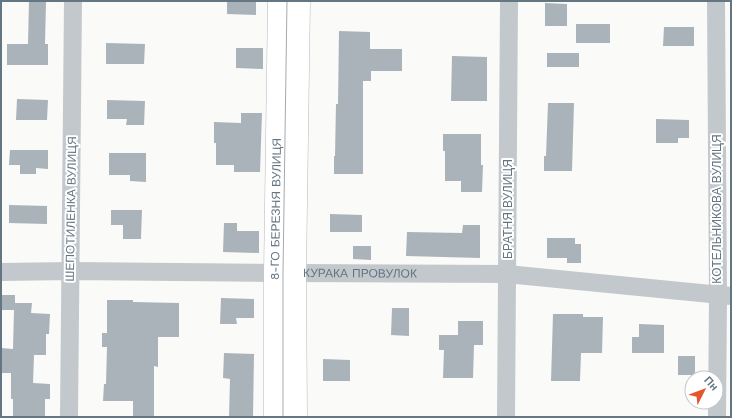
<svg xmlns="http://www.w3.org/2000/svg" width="732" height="418" viewBox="0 0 732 418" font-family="'Work Sans',sans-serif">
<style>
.building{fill:#aab3b9}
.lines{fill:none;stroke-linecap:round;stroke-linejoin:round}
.secondary-casing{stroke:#b3babf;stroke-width:23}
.street{stroke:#c3c8cc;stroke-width:18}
.secondary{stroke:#fff;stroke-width:22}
.tram{stroke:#a2aab0;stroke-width:1}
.labels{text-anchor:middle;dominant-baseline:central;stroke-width:4;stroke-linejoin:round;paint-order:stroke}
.street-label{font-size:12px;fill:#657683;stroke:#fff}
</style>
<rect width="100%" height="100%" fill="#fafaf8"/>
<path class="building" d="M 29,1 L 46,1 L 45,44 L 48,44 L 48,65 L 7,65 L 7,44 L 28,44 Z
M 227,1 L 256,1 L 256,15 L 227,14 Z
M 545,3 L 567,4 L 567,26 L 545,26 Z
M 576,24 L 610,24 L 610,43 L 576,43 Z
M 664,27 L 694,27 L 694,46 L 663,46 Z
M 339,31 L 370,32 L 370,49 L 402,49 L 402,71 L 371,71 L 371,81 L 363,81 L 363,174 L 334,174 L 334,156 L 335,156 L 336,104 L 338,104 Z
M 106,43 L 145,44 L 144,64 L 106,64 Z
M 236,48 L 263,48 L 263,69 L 236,68 Z
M 547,53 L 579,53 L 579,67 L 547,67 Z
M 452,56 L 487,57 L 487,101 L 451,101 Z
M 17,99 L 48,100 L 47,120 L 16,120 Z
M 107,100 L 145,101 L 144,125 L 126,125 L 127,119 L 107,119 Z
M 548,103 L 574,103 L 572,171 L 544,171 L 544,156 L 546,156 Z
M 241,113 L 262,113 L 260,172 L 234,172 L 234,165 L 216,165 L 216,143 L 214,143 L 214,122 L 241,123 Z
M 656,119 L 689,120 L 689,138 L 678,138 L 678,143 L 656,143 Z
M 443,134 L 481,134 L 481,165 L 483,165 L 482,192 L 461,192 L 461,181 L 445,181 L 445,151 L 443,151 Z
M 10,150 L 48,150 L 48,169 L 36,168 L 36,174 L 20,174 L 20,165 L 9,165 Z
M 109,153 L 146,153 L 146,182 L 130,181 L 130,175 L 109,175 Z
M 9,205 L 47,206 L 47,224 L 9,223 Z
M 111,210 L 142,210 L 141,239 L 123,239 L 123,225 L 111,225 Z
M 330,214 L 362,215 L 362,232 L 330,232 Z
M 224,223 L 237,223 L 237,231 L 259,231 L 259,253 L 223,252 Z
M 463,225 L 480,225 L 480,258 L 406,256 L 407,232 L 462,233 Z
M 547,238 L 575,238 L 575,244 L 581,244 L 581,263 L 567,263 L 567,258 L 547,258 Z
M 353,246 L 371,246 L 371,260 L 353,259 Z
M 1,295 L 15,295 L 15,303 L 32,303 L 31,313 L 50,314 L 49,334 L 46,334 L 46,355 L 34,355 L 33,383 L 50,384 L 50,399 L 45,399 L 45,417 L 13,417 L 13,399 L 11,399 L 11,373 L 1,373 L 1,348 L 13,349 L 14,310 L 1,310 Z
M 221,298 L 254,299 L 254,318 L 236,318 L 237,324 L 220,324 Z
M 107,300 L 133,300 L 133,302 L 179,303 L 179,337 L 158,337 L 158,367 L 154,366 L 154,417 L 133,417 L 133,401 L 103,401 L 104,384 L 106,384 L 107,347 L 102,347 L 102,333 L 107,333 Z
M 392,308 L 409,308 L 409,336 L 391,335 Z
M 553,314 L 583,314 L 583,317 L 603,317 L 602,353 L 581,353 L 580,381 L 551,381 Z
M 458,321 L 483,321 L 483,345 L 474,345 L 473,378 L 443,378 L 444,350 L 439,350 L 439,335 L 458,335 Z
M 639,324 L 664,325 L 664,353 L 632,353 L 632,337 L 639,337 Z
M 224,353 L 254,354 L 253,417 L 229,417 L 230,379 L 223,378 Z
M 678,356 L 695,356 L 695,375 L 678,375 Z
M 323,359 L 350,360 L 350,381 L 323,381 Z"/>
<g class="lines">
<defs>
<g id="secondary">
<path id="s2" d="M 275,417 L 275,273 L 279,1"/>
<path d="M 296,417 L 295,273 L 299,1"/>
</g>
</defs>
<use href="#secondary" class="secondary-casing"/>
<g class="street">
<path d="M 716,1 L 718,295 L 717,417"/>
<path d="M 1,272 L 71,271 L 275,273"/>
<path id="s1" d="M 295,273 L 507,274 L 731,296"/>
<path d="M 69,417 L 73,1"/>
<path d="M 506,417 L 509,1"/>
</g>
<use href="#secondary" class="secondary"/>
<path class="tram" d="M 283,417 L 283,273 L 287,1"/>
</g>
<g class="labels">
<g class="street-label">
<text transform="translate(71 209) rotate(-89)">ШЕПОТИЛЕНКА ВУЛИЦЯ</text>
<text stroke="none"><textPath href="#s2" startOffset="208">8-ГО БЕРЕЗНЯ ВУЛИЦЯ</textPath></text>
<text transform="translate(508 209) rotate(-90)">БРАТНЯ ВУЛИЦЯ</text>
<text transform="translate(717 209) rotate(-90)">КОТЕЛЬНИКОВА ВУЛИЦЯ</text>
<text stroke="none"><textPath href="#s1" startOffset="65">КУРАКА ПРОВУЛОК</textPath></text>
</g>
</g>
<rect width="732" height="418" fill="none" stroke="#657683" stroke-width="4"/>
<g transform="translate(704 390) rotate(48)"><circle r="19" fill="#ffffff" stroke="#c1c8cd"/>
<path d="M0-3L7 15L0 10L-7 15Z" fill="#e4572e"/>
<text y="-6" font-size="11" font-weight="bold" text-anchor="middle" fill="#657683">Пн</text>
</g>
</svg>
